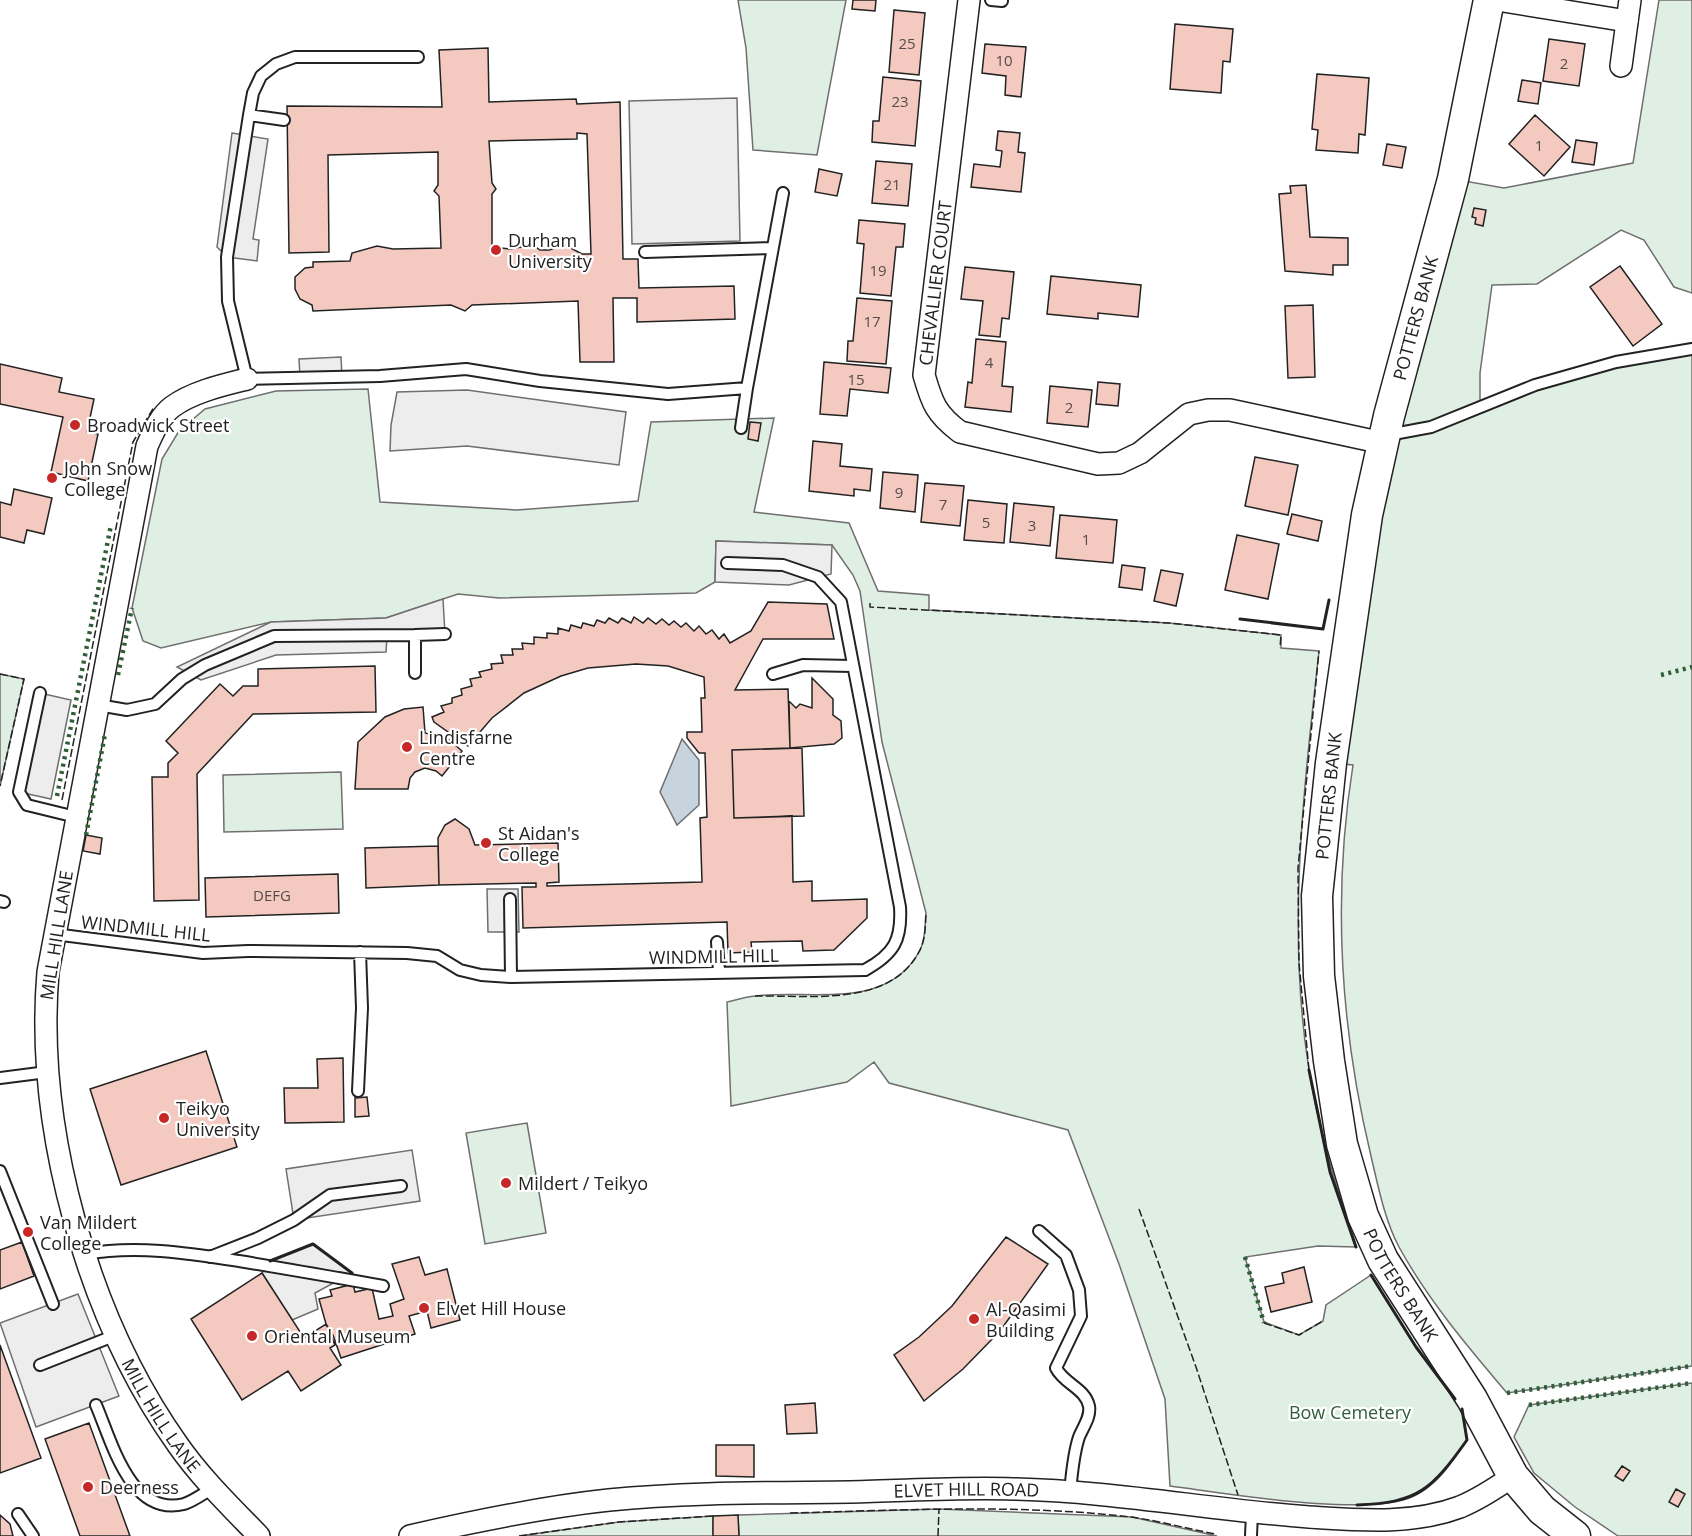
<svg xmlns="http://www.w3.org/2000/svg" width="1692" height="1536" viewBox="0 0 1692 1536" font-family="'Open Sans',sans-serif">
<style>
.green{fill:#e0efe3;stroke:#6f6f6f;stroke-width:1.5}
.parking{fill:#ededed;stroke:#6f6f6f;stroke-width:1.5}
.water{fill:#c7d3dd;stroke:#6f6f6f;stroke-width:1.5}
.building{fill:#f3c9c0;stroke:#222;stroke-width:1.5;fill-rule:evenodd}
.lines{fill:none;stroke-linecap:round;stroke-linejoin:round}
.lane-casing{stroke:#222;stroke-width:14}
.street-casing{stroke:#222;stroke-width:24}
.secondary-casing{stroke:#222;stroke-width:33}
.lane{stroke:#fff;stroke-width:10}
.street{stroke:#fff;stroke-width:21}
.secondary{stroke:#fff;stroke-width:30}
.hedge{stroke:#2f5e38;stroke-width:4.5;stroke-dasharray:3 4.5;stroke-linecap:butt}
.fence{stroke:#222;stroke-width:1.5;stroke-dasharray:8 3;stroke-linecap:butt}
.wall{stroke:#222;stroke-width:3}
.poi-dot{fill:#c62828;stroke:#fff;stroke-width:2}
.labels{text-anchor:middle;dominant-baseline:central;stroke-width:4.5;stroke-linejoin:round;paint-order:stroke}
.number-label{font-size:15px;fill:#564c4a}
.poi-label{font-size:18px;fill:#222;stroke:#fff;text-anchor:start}
.street-label{font-size:18px;fill:#222;stroke:#fff}
.park-label{font-size:18px;fill:#2f5e38;stroke:#fff}
</style>
<rect width="100%" height="100%" fill="#fff"/>
<path class="green" d="M 738,0 L 846,0 L 817,155 L 753,150 L 746,48 Z
M 1659,0 L 1692,0 L 1692,293 L 1674,287 L 1644,240 L 1621,230 L 1537,284 L 1492,285 L 1480,373 L 1480,406 L 1535,385 L 1692,349 L 1692,1366 L 1507,1393 C 1468,1347 1428,1300 1399,1247 C 1385,1221 1378,1186 1371,1156 C 1340,1027 1332,897 1353,765 L 1331,763 L 1357,575 L 1453,179 L 1504,188 L 1633,163 Z
M 368,389 L 380,502 L 517,510 L 638,501 L 651,422 L 774,418 L 754,512 L 849,523 L 878,591 L 929,595 L 929,610 L 1169,623 L 1281,635 L 1281,648 L 1319,651 C 1304,787 1287,926 1308,1063 C 1317,1126 1336,1187 1356,1247 L 1318,1246 L 1245,1257 L 1264,1322 L 1299,1335 L 1323,1321 L 1326,1305 L 1371,1275 L 1416,1347 L 1462,1409 L 1467,1440 C 1453,1460 1438,1485 1414,1496 C 1367,1518 1225,1493 1170,1486 L 1165,1399 L 1119,1264 L 1068,1130 L 889,1083 L 874,1062 L 847,1082 L 731,1106 L 727,1002 C 736,1000 745,997 755,996 C 810,989 888,1012 920,950 C 926,938 925,925 926,913 L 882,742 L 860,591 L 853,575 L 832,545 L 716,541 L 715,582 L 696,593 L 499,598 L 458,594 L 386,618 L 271,622 L 161,648 L 143,641 L 132,608 L 162,459 L 179,431 L 205,409 L 276,391 Z
M 0,674 L 24,679 L 0,786 Z
M 341,772 L 343,829 L 224,832 L 223,775 Z
M 527,1123 L 546,1233 L 485,1244 L 466,1133 Z
M 1692,1383 L 1692,1536 L 1618,1536 L 1575,1507 L 1534,1473 L 1514,1437 L 1529,1405 Z
M 939,1509 L 1132,1517 L 1217,1536 L 739,1536 L 738,1515 Z
M 713,1516 L 713,1536 L 519,1536 L 619,1522 Z"/>
<path class="parking" d="M 737,98 L 740,241 L 632,244 L 629,101 Z
M 232,133 L 268,139 L 253,239 L 259,240 L 257,261 L 227,257 L 217,247 Z
M 341,357 L 342,376 L 300,378 L 299,359 Z
M 467,390 L 626,412 L 619,465 L 467,446 L 390,451 L 391,425 L 397,392 Z
M 716,541 L 832,545 L 831,574 L 789,585 L 715,582 Z
M 443,599 L 445,634 L 387,636 L 386,652 L 276,655 L 201,680 L 177,667 L 271,622 L 386,618 Z
M 40,693 L 71,700 L 51,799 L 19,792 Z
M 487,889 L 518,889 L 519,932 L 488,932 Z
M 412,1150 L 420,1201 L 294,1220 L 286,1169 Z
M 313,1244 L 352,1273 L 315,1293 L 318,1309 L 292,1320 L 262,1273 L 270,1261 Z
M 78,1294 L 119,1396 L 36,1427 L 0,1323 Z"/>
<path class="water" d="M 682,739 L 699,760 L 699,805 L 677,825 L 660,792 Z"/>
<path class="building" d="M 853,0 L 876,0 L 875,11 L 852,9 Z
M 894,10 L 925,13 L 919,75 L 889,72 Z
M 1175,24 L 1233,29 L 1230,62 L 1223,61 L 1221,93 L 1170,89 Z
M 1549,39 L 1585,44 L 1579,86 L 1543,81 Z
M 985,44 L 1026,47 L 1021,97 L 1005,95 L 1006,76 L 982,73 Z
M 488,48 L 489,102 L 576,99 L 577,104 L 620,102 L 623,259 L 638,259 L 639,288 L 734,286 L 735,319 L 637,322 L 637,298 L 613,298 L 614,362 L 580,362 L 578,301 L 472,305 L 465,311 L 451,305 L 313,311 L 312,305 L 300,299 L 295,289 L 295,277 L 305,268 L 313,267 L 313,262 L 350,261 L 352,253 L 377,246 L 393,249 L 441,248 L 439,196 L 434,191 L 438,185 L 438,152 L 328,155 L 329,252 L 289,253 L 287,106 L 442,107 L 439,50 ZM 577,133 L 587,134 L 591,254 L 582,254 L 565,245 L 549,250 L 540,250 L 533,245 L 510,249 L 492,247 L 492,194 L 496,189 L 492,183 L 489,141 L 577,139 Z
M 1317,74 L 1369,78 L 1365,135 L 1359,134 L 1358,153 L 1316,150 L 1318,130 L 1312,129 Z
M 883,77 L 921,81 L 915,146 L 872,142 L 873,121 L 879,121 Z
M 1522,80 L 1541,83 L 1538,104 L 1518,101 Z
M 1535,115 L 1570,147 L 1544,176 L 1509,144 Z
M 998,131 L 1020,133 L 1018,152 L 1025,153 L 1021,192 L 971,187 L 974,164 L 1000,167 L 1002,151 L 996,150 Z
M 1576,140 L 1597,143 L 1594,165 L 1572,162 Z
M 1387,144 L 1406,147 L 1402,168 L 1383,165 Z
M 876,161 L 912,164 L 908,206 L 872,203 Z
M 819,169 L 842,174 L 837,196 L 815,192 Z
M 1306,185 L 1310,237 L 1348,238 L 1348,265 L 1333,265 L 1333,275 L 1285,271 L 1279,194 L 1291,193 L 1290,186 Z
M 1474,208 L 1486,210 L 1483,226 L 1475,224 L 1476,218 L 1472,217 Z
M 859,220 L 905,224 L 903,247 L 896,247 L 891,296 L 860,293 L 864,244 L 857,243 Z
M 1620,266 L 1662,324 L 1633,346 L 1590,287 Z
M 965,267 L 1014,272 L 1009,319 L 1002,318 L 1000,337 L 979,335 L 983,301 L 961,299 Z
M 1051,276 L 1141,285 L 1138,317 L 1098,313 L 1098,319 L 1047,314 Z
M 857,298 L 892,301 L 886,364 L 847,361 L 848,341 L 853,341 Z
M 1313,305 L 1315,377 L 1288,378 L 1285,306 Z
M 976,339 L 1006,342 L 1002,386 L 1013,387 L 1011,412 L 965,407 L 968,382 L 972,383 Z
M 824,362 L 891,368 L 888,393 L 850,389 L 847,416 L 820,414 Z
M 0,364 L 62,378 L 59,392 L 94,399 L 87,432 L 98,434 L 88,481 L 51,472 L 63,417 L 0,404 Z
M 1098,382 L 1120,384 L 1118,406 L 1096,404 Z
M 1050,386 L 1092,390 L 1088,427 L 1047,423 Z
M 750,422 L 761,423 L 758,441 L 748,439 Z
M 813,441 L 842,444 L 840,466 L 872,469 L 870,491 L 854,489 L 854,496 L 809,491 Z
M 1255,457 L 1298,465 L 1288,515 L 1245,506 Z
M 883,472 L 918,475 L 915,512 L 880,508 Z
M 925,483 L 964,486 L 960,526 L 921,522 Z
M 14,489 L 52,498 L 44,534 L 27,530 L 24,543 L 0,537 L 0,502 L 11,505 Z
M 968,500 L 1007,504 L 1004,543 L 964,540 Z
M 1014,503 L 1054,507 L 1050,546 L 1010,542 Z
M 1292,514 L 1322,521 L 1318,541 L 1287,534 Z
M 1060,515 L 1117,520 L 1113,563 L 1056,558 Z
M 1237,535 L 1279,544 L 1268,599 L 1225,590 Z
M 1122,565 L 1145,568 L 1142,590 L 1119,587 Z
M 1161,570 L 1183,574 L 1176,606 L 1154,601 Z
M 768,602 L 827,604 L 834,639 L 763,639 L 735,690 L 788,689 L 790,748 L 732,750 L 734,818 L 792,816 L 793,882 L 812,881 L 812,901 L 867,899 L 867,918 L 834,950 L 803,951 L 802,941 L 751,942 L 752,952 L 728,953 L 727,922 L 523,928 L 522,887 L 536,887 L 536,883 L 439,885 L 438,838 L 445,825 L 455,819 L 469,829 L 475,845 L 558,843 L 559,882 L 547,883 L 547,886 L 702,882 L 700,818 L 707,817 L 705,753 L 699,753 L 687,738 L 687,732 L 702,732 L 701,698 L 705,698 L 704,677 L 668,666 L 636,664 L 588,668 L 561,676 L 524,693 L 492,718 L 468,746 L 434,722 L 432,717 L 444,712 L 441,706 L 452,703 L 452,698 L 462,695 L 461,689 L 472,686 L 470,679 L 481,677 L 479,672 L 492,669 L 491,664 L 503,663 L 501,655 L 513,655 L 512,649 L 523,649 L 522,643 L 534,644 L 534,637 L 547,638 L 547,633 L 558,634 L 558,628 L 569,631 L 571,625 L 581,628 L 583,623 L 594,626 L 597,620 L 605,623 L 609,618 L 618,623 L 622,618 L 631,623 L 634,617 L 643,623 L 648,618 L 656,624 L 662,619 L 669,625 L 674,621 L 681,627 L 686,623 L 694,631 L 699,626 L 706,634 L 712,630 L 719,639 L 724,634 L 730,643 L 751,631 Z
M 375,666 L 376,712 L 253,714 L 197,774 L 199,900 L 154,901 L 152,777 L 168,777 L 168,763 L 178,753 L 166,741 L 220,684 L 233,696 L 243,686 L 258,686 L 258,669 Z
M 812,678 L 833,699 L 833,715 L 841,721 L 842,738 L 834,744 L 790,748 L 789,701 L 796,708 L 800,704 L 812,708 Z
M 423,707 L 425,733 L 447,738 L 462,751 L 442,776 L 436,771 L 425,768 L 415,772 L 410,778 L 408,789 L 355,789 L 358,742 L 385,717 L 404,709 Z
M 802,748 L 804,816 L 734,818 L 732,750 Z
M 86,835 L 102,838 L 100,854 L 83,851 Z
M 438,846 L 439,885 L 366,888 L 365,848 Z
M 338,874 L 339,913 L 206,917 L 205,878 Z
M 206,1051 L 237,1147 L 121,1185 L 90,1089 Z
M 343,1058 L 344,1122 L 285,1123 L 284,1088 L 318,1088 L 317,1059 Z
M 367,1097 L 369,1116 L 355,1117 L 355,1098 Z
M 1006,1237 L 1048,1264 L 1000,1331 L 963,1369 L 924,1401 L 894,1355 L 919,1337 L 952,1306 Z
M 22,1242 L 34,1276 L 0,1289 L 0,1250 Z
M 419,1257 L 425,1275 L 447,1269 L 460,1320 L 431,1328 L 427,1311 L 409,1316 L 415,1334 L 341,1358 L 333,1335 L 326,1324 L 319,1299 L 332,1296 L 330,1290 L 353,1284 L 355,1292 L 372,1288 L 379,1319 L 393,1316 L 390,1304 L 404,1299 L 392,1264 Z
M 1304,1267 L 1312,1302 L 1271,1312 L 1265,1287 L 1284,1283 L 1282,1273 Z
M 262,1273 L 304,1338 L 326,1324 L 335,1345 L 330,1348 L 341,1365 L 301,1391 L 288,1371 L 242,1400 L 191,1319 Z
M 0,1345 L 41,1458 L 0,1473 Z
M 815,1403 L 817,1433 L 787,1434 L 785,1405 Z
M 89,1423 L 130,1536 L 80,1536 L 45,1439 Z
M 716,1445 L 754,1445 L 754,1477 L 716,1476 Z
M 1622,1466 L 1630,1471 L 1623,1481 L 1615,1476 Z
M 1676,1489 L 1685,1494 L 1678,1507 L 1669,1502 Z
M 0,1515 L 10,1524 L 13,1536 L 0,1536 Z
M 738,1515 L 739,1536 L 713,1536 L 713,1516 Z"/>
<g class="lines">
<defs>
<path id="lane" d="M 991,0 L 1002,1
M 418,57 L 295,57 L 276,64 L 261,76 L 253,93 L 249,115 L 227,257 L 228,301 L 247,379 L 380,376 L 466,369 L 540,381 L 668,394 L 747,388 L 783,193
M 249,115 L 284,120
M 645,252 L 772,248
M 741,428 L 747,388
M 1388,435 L 1431,427 L 1535,385 L 1616,362 L 1692,349
M 415,635 L 445,634
M 773,674 L 803,665 L 852,666
M 40,693 L 19,792 L 27,805 L 76,817
M 98,705 L 127,710 L 155,704 L 182,679 L 205,665 L 274,636 L 415,635 L 415,673
M 510,899 L 511,977
M 0,901 L 4,902
M 54,934 L 203,953 L 248,951 L 407,953 L 437,956 L 460,970 L 481,975 L 511,977 L 865,970 C 894,954 902,940 900,907 L 841,602 L 818,577 L 783,565 L 727,563
M 717,942 L 719,972
M 0,1078 L 47,1072
M 358,1091 L 362,1008 L 360,952
M 0,1171 L 53,1304
M 1039,1231 L 1066,1255 L 1079,1290 L 1081,1316 L 1056,1368 C 1064,1384 1085,1388 1089,1406 C 1091,1417 1083,1427 1079,1437 C 1073,1455 1072,1474 1070,1492
M 85,1254 C 137,1245 187,1253 239,1261 C 287,1269 335,1277 383,1286
M 210,1257 L 258,1238 L 294,1220 L 330,1195 L 401,1186
M 40,1365 L 116,1335
M 96,1405 C 112,1442 130,1517 184,1504 C 194,1501 204,1493 213,1488
M 18,1514 L 33,1536
M 1251,1536 L 1252,1513"/>
<g id="street">
<path d="M 969,0 L 924,375 C 932,403 936,414 960,432 L 1098,464 L 1119,463 L 1140,453 L 1189,414 L 1208,410 L 1230,410 L 1383,443"/>
<path d="M 1497,0 L 1627,21"/>
<path d="M 1621,66 L 1630,0"/>
<path id="s1" d="M 247,379 C 223,385 192,392 172,407 C 160,416 153,433 147,446 L 48,972 C 35,1128 87,1317 178,1445 C 201,1478 231,1507 259,1536"/>
<path id="s2" d="M 410,1536 C 475,1521 543,1507 609,1500 C 689,1492 770,1493 850,1492 C 905,1491 959,1487 1013,1489 C 1112,1491 1211,1510 1309,1517 C 1359,1520 1412,1525 1460,1507 C 1479,1499 1496,1488 1513,1476"/>
</g>
<g id="secondary">
<path id="s3" d="M 1489,0 L 1453,179 L 1389,416 L 1367,515 L 1331,763 L 1317,896 L 1319,976 L 1329,1061 L 1342,1144 L 1363,1216 L 1383,1260 L 1472,1399 L 1513,1476 L 1542,1510 L 1575,1536"/>
</g>
</defs>
<use href="#lane" class="lane-casing"/>
<use href="#street" class="street-casing"/>
<use href="#secondary" class="secondary-casing"/>
<use href="#lane" class="lane"/>
<use href="#street" class="street"/>
<use href="#secondary" class="secondary"/>
<path class="hedge" d="M 118,675 L 132,608
M 1661,675 L 1692,667
M 57,796 L 111,525
M 86,835 L 105,734
M 1245,1257 L 1264,1323
M 1507,1393 L 1692,1366
M 1529,1405 L 1692,1383"/>
<path class="fence" d="M 870,603 L 870,607 L 1169,623 L 1281,635 L 1280,648
M 0,674 L 24,679 L 0,786
M 62,800 L 133,442 L 154,407
M 755,996 C 809,995 891,1008 920,950 C 926,938 925,925 926,913
M 1309,1070 L 1299,963 L 1298,868 L 1319,651
M 1139,1209 L 1196,1367 L 1238,1495
M 1264,1323 L 1299,1335 L 1323,1321
M 790,1513 C 903,1510 1019,1504 1131,1517 C 1160,1521 1188,1529 1216,1534
M 519,1536 L 619,1522 L 713,1516
M 938,1536 L 939,1509"/>
<path class="wall" d="M 1240,619 L 1323,629 L 1329,600
M 1309,1070 L 1330,1172 L 1356,1247
M 270,1261 L 313,1244 L 352,1273
M 1371,1275 L 1416,1347 L 1455,1399
M 1357,1505 C 1419,1503 1432,1489 1467,1440 L 1462,1409"/>
</g>
<g class="poi-dot">
<circle cx="496" cy="250" r="6"/>
<circle cx="75" cy="425" r="6"/>
<circle cx="52" cy="478" r="6"/>
<circle cx="407" cy="747" r="6"/>
<circle cx="486" cy="843" r="6"/>
<circle cx="164" cy="1118" r="6"/>
<circle cx="506" cy="1183" r="6"/>
<circle cx="28" cy="1232" r="6"/>
<circle cx="424" cy="1308" r="6"/>
<circle cx="974" cy="1319" r="6"/>
<circle cx="252" cy="1336" r="6"/>
<circle cx="88" cy="1487" r="6"/>
</g>
<g class="labels">
<g class="number-label">
<text x="907" y="43">25</text>
<text x="1004" y="60">10</text>
<text x="1564" y="63">2</text>
<text x="900" y="101">23</text>
<text x="1539" y="145">1</text>
<text x="892" y="184">21</text>
<text x="878" y="270">19</text>
<text x="872" y="321">17</text>
<text x="989" y="362">4</text>
<text x="856" y="379">15</text>
<text x="1069" y="407">2</text>
<text x="899" y="492">9</text>
<text x="943" y="504">7</text>
<text x="986" y="522">5</text>
<text x="1032" y="525">3</text>
<text x="1086" y="539">1</text>
<text x="272" y="895">DEFG</text>
</g>
<g class="poi-label">
<text x="508" y="240">Durham<tspan x="508" dy="21">University</tspan></text>
<text x="87" y="425">Broadwick Street</text>
<text x="64" y="468">John Snow<tspan x="64" dy="21">College</tspan></text>
<text x="419" y="737">Lindisfarne<tspan x="419" dy="21">Centre</tspan></text>
<text x="498" y="833">St Aidan's<tspan x="498" dy="21">College</tspan></text>
<text x="176" y="1108">Teikyo<tspan x="176" dy="21">University</tspan></text>
<text x="518" y="1183">Mildert / Teikyo</text>
<text x="40" y="1222">Van Mildert<tspan x="40" dy="21">College</tspan></text>
<text x="436" y="1308">Elvet Hill House</text>
<text x="986" y="1309">Al-Qasimi<tspan x="986" dy="21">Building</tspan></text>
<text x="264" y="1336">Oriental Museum</text>
<text x="100" y="1487">Deerness</text>
</g>
<g class="street-label">
<text transform="translate(935 283) rotate(-83)">CHEVALLIER COURT</text>
<text transform="translate(1415 318) rotate(-75)">POTTERS BANK</text>
<text transform="translate(1328 796) rotate(-84)">POTTERS BANK</text>
<text transform="translate(146 928) rotate(6)">WINDMILL HILL</text>
<text transform="translate(56 935) rotate(-81)">MILL HILL LANE</text>
<text transform="translate(714 956) rotate(-1)">WINDMILL HILL</text>
<text stroke="none"><textPath href="#s3" startOffset="1317">POTTERS BANK</textPath></text>
<text stroke="none"><textPath href="#s1" startOffset="1128">MILL HILL LANE</textPath></text>
<text stroke="none"><textPath href="#s2" startOffset="560">ELVET HILL ROAD</textPath></text>
</g>
<g class="park-label">
<text x="1350" y="1412">Bow Cemetery</text>
</g>
</g>
</svg>
